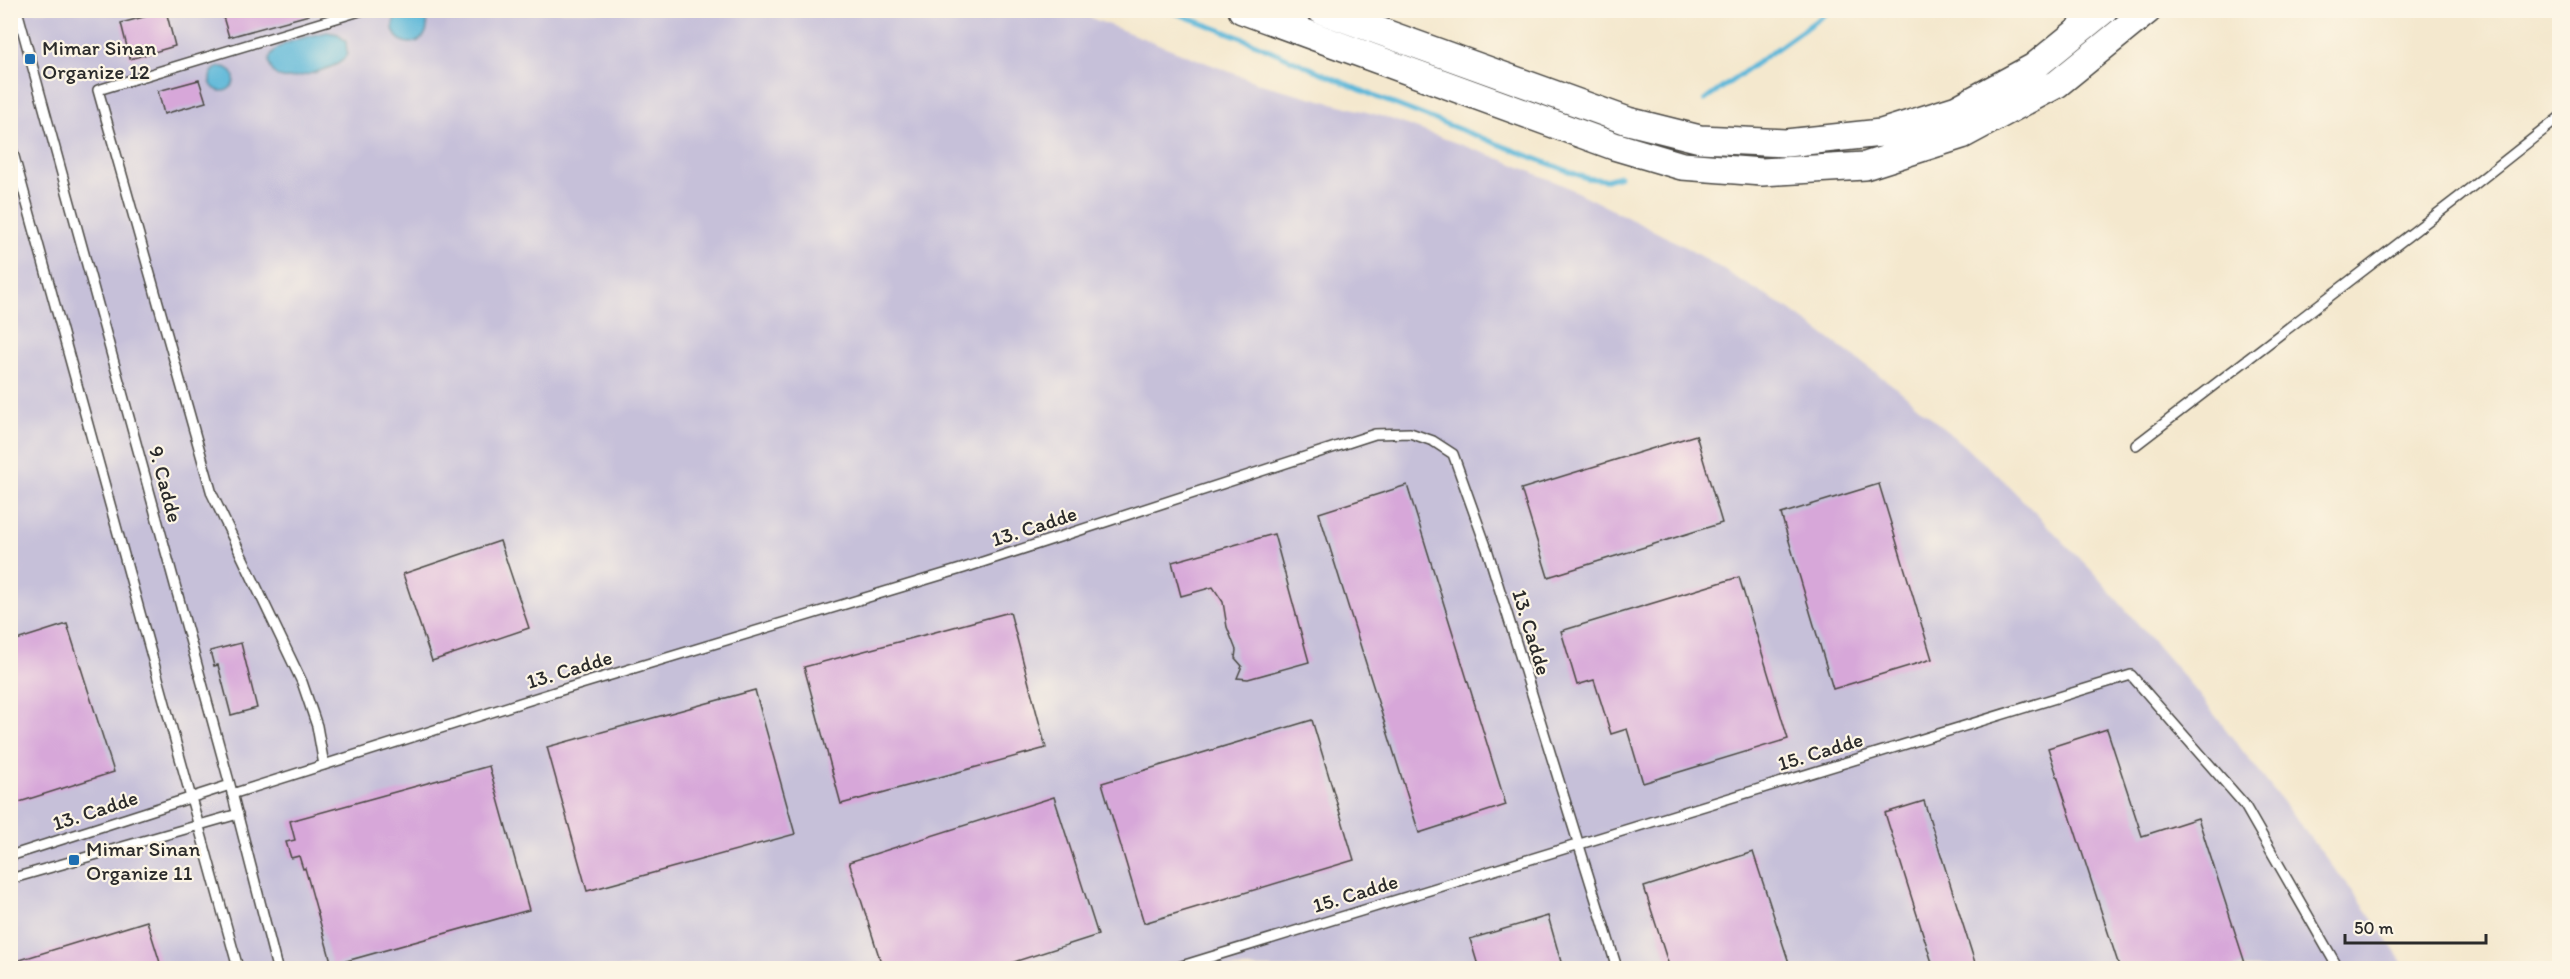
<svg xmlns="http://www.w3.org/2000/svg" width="2570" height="979" viewBox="0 0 2570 979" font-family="Itim,sans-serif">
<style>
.industrial{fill:#c6c0d9}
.water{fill:#5bb7d9;stroke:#437182;stroke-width:1.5}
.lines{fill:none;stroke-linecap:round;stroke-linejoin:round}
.stream{stroke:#5bb7d9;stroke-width:5}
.building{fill:#d7a7d9}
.lane-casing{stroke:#494743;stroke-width:12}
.secondary-casing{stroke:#494743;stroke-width:30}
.lane{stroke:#fff;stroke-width:9}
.secondary{stroke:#fff;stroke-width:27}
.poi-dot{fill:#1f6fb2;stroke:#fcf5e5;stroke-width:2}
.labels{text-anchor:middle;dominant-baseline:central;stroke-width:4.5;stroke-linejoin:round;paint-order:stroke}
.poi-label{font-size:21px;fill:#2b2b2b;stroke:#fcf5e5;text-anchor:start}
.street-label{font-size:21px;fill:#2b2b2b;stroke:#fcf5e5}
</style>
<rect width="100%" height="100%" fill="#fcf5e5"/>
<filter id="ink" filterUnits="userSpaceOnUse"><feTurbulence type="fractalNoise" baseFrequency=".0167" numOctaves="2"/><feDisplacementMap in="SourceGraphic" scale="12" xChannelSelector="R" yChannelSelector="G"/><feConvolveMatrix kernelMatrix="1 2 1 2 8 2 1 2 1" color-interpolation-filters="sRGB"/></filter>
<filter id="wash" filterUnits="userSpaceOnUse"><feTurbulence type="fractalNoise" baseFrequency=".008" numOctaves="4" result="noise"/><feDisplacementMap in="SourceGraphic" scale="24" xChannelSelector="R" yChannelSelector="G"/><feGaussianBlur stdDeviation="1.35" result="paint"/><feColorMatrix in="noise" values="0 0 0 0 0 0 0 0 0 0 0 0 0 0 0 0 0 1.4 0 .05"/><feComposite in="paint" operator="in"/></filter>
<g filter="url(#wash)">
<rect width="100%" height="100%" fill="#f4e8ce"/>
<path class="industrial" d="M 10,11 L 1073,11 L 1261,84 L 1385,117 L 1506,161 L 1565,186 L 1680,244 L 1790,310 L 1898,389 L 1999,476 L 2093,572 L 2196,691 L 2365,908 L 2406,968 L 11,968 Z"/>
<path class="water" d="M393 26a17 17 0 1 1 34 0a17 17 0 1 1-34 0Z
M 327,32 L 338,34 L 346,42 L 347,54 C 344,59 342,62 337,64 C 328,69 293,80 283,78 C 277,77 272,72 270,66 C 263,43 311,36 327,32 Z
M210 79a12 12 0 1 1 24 0a12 12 0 1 1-24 0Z"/>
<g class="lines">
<path class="stream" d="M 1167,10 L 1242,38 L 1381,99 L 1586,178 L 1606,180 L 1620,176
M 1705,100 L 1831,10"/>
</g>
<g id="blocks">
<path class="building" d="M 221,10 L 308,10 L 309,15 L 229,37 Z
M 166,11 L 175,46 L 130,59 L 121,23 Z
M 199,80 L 206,102 L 164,114 L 158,91 Z
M 1696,435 L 1722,523 L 1548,577 L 1521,489 Z
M 1879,484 L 1932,659 L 1833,689 L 1781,514 Z
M 1407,485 L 1506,805 L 1419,833 L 1319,513 Z
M 1274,534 L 1309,662 L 1248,679 L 1237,678 L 1242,666 L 1235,658 L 1236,650 L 1227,627 L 1223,602 L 1213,587 L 1181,596 L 1172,562 Z
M 500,541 L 529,628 L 432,661 L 403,574 Z
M 1739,577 L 1788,739 L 1643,783 L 1627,729 L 1611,734 L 1594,680 L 1577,685 L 1561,631 Z
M 1010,612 L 1046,748 L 841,804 L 804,667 Z
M 67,624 L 114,772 L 10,805 L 10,642 Z
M 241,643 L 257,708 L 231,715 L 218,665 L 214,666 L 210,651 Z
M 755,690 L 795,834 L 587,891 L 547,747 Z
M 1312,720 L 1354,860 L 1144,923 L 1102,783 Z
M 2107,729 L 2142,836 L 2198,818 L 2245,963 L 2229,969 L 2120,969 L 2048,748 Z
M 489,766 L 529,910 L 332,965 L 305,868 L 303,869 L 299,856 L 291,858 L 286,842 L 295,840 L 290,821 Z
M 1054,797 L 1098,935 L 992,969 L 883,969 L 849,862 Z
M 1924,801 L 1977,969 L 1934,969 L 1885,813 Z
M 1753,852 L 1791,969 L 1670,969 L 1644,887 Z
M 1548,916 L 1563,969 L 1479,969 L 1470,939 Z
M 147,921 L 162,969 L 10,969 L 10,963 Z"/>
</g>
</g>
<g filter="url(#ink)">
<use href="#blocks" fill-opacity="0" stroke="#494743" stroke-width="1.5"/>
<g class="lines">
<defs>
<path id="lane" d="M 17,10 L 230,785 L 277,968
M 10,142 L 238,968
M 2136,445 L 2459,197 L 2560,117
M 324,765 L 317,726 L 302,682 L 212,494 L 98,90 L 363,10
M 232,794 L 558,691 L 964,568 L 1375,434 L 1410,433 L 1433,441 L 1453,454 L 1487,549 L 1617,968
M 10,856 L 230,785
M 10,879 L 238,814
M 1175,968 L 2131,675 L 2244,804 L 2338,968"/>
<path id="secondary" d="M 1242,10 L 1614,146 L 1682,166 L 1762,172 L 1865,166 L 1962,135 L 2057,84 L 2148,10
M 1321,10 L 1628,121 L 1700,139 L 1786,143 L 1881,133 L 1957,109 L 2034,67 L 2104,10"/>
</defs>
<use href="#lane" class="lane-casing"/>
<use href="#secondary" class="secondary-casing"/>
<use href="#lane" class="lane"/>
<use href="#secondary" class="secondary"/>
</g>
</g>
<g class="poi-dot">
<rect x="24" y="53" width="12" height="12" rx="3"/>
<rect x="68" y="854" width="12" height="12" rx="3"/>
</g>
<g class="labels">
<g class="poi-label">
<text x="42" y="47">Mimar Sinan<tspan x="42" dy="24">Organize 12</tspan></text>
<text x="86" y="848">Mimar Sinan<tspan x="86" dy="24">Organize 11</tspan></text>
</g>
<g class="street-label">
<text transform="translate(166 484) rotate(75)">9. Cadde</text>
<text transform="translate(1034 526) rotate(-18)">13. Cadde</text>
<text transform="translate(1532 632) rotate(73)">13. Cadde</text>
<text transform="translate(569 669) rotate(-17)">13. Cadde</text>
<text transform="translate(1820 751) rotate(-17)">15. Cadde</text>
<text transform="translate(95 810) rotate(-18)">13. Cadde</text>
<text transform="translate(1355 893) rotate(-17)">15. Cadde</text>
</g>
</g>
<rect width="2570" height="979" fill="none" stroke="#fcf5e5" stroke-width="36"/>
<path d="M2345 934v9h141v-9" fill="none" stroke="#2b2b2b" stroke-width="3"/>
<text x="2354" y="934" font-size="18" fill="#2b2b2b" stroke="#fcf5e5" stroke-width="4.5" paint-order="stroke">50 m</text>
</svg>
